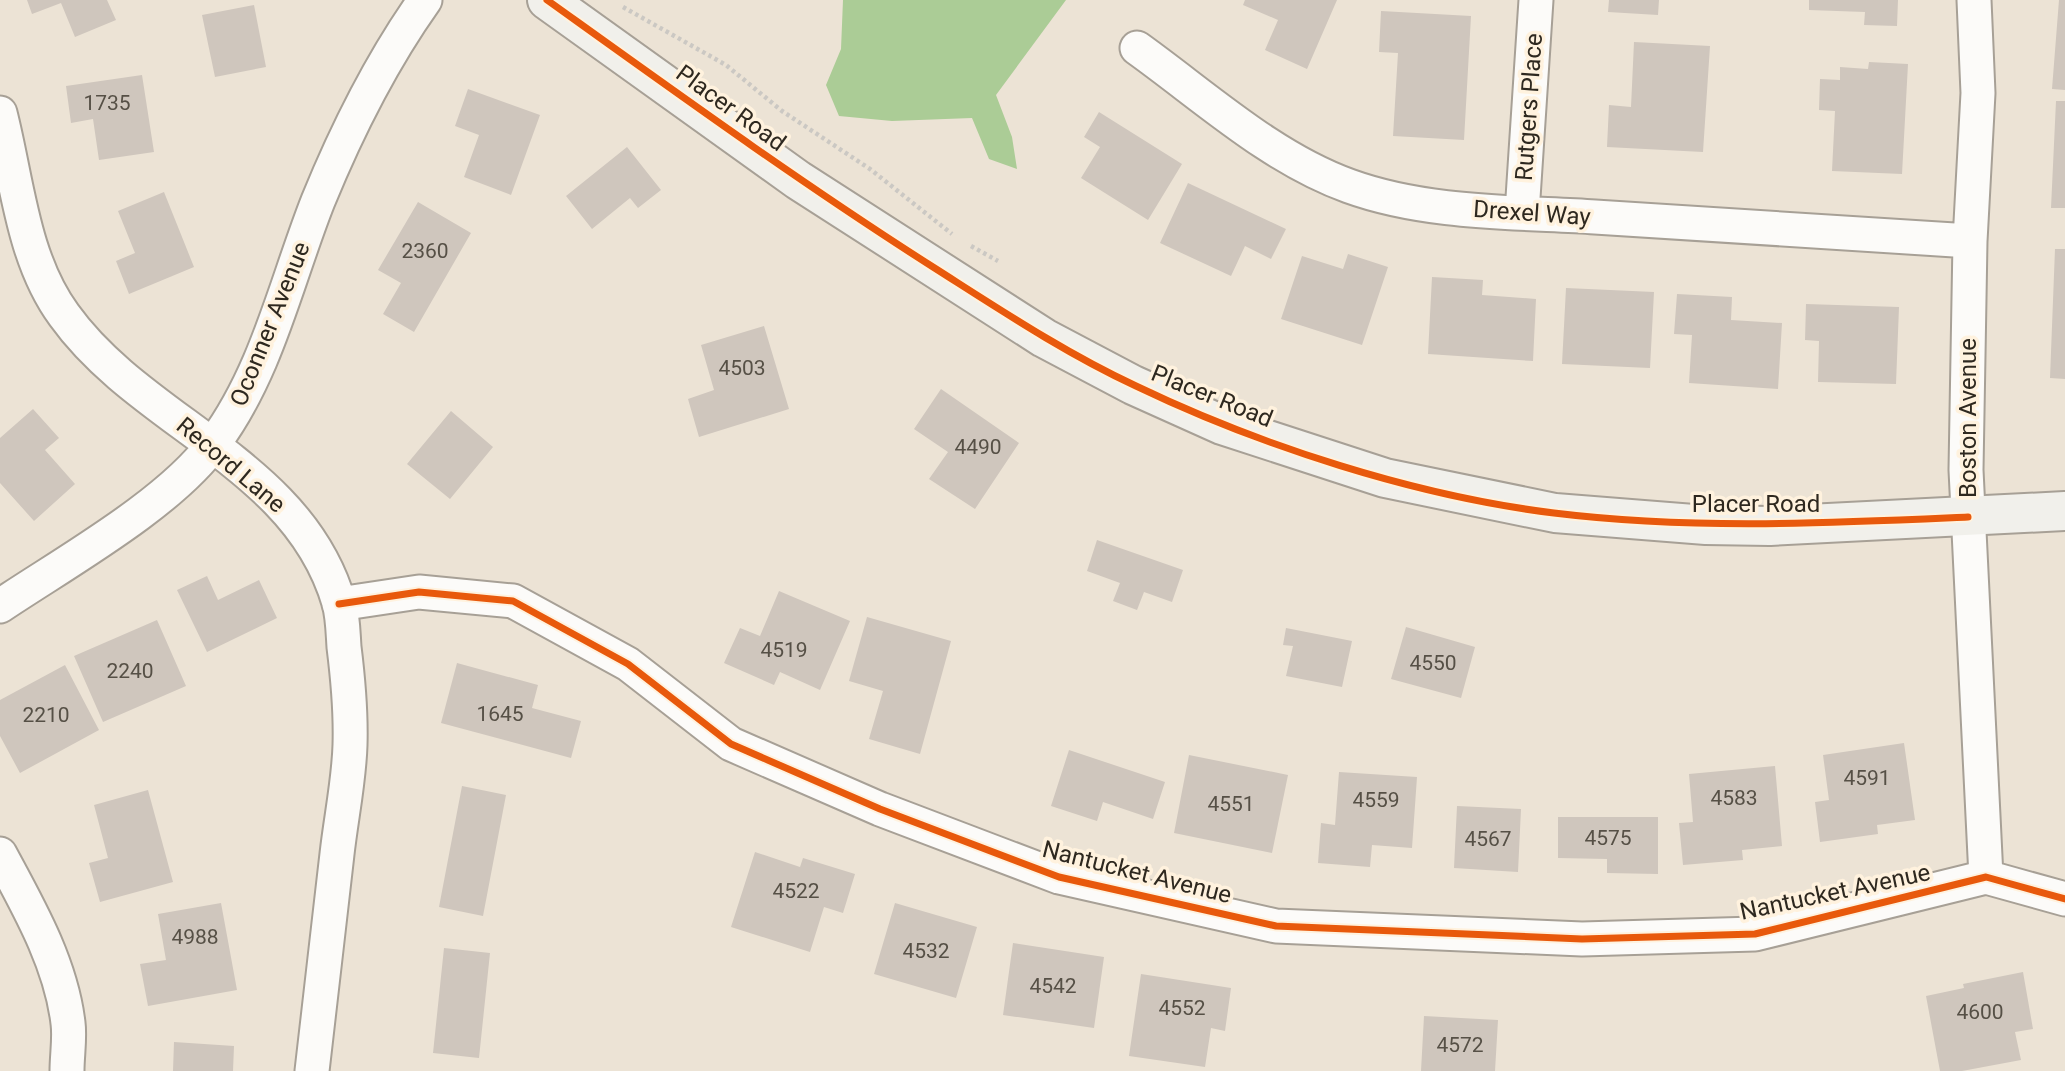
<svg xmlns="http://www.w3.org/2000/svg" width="2065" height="1071" viewBox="0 0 2065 1071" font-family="Roboto,sans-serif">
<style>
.water{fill:#abcc96}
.building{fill:#cfc6bd}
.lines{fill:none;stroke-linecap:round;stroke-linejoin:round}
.minor-casing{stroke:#a7a096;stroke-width:37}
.secondary-casing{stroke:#a7a096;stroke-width:42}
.path{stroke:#cbc8c3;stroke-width:4.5;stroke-dasharray:3.5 3.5;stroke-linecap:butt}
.minor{stroke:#fcfbf9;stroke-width:33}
.secondary{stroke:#f1f0eb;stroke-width:38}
.cycleway-casing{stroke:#fff2de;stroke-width:11}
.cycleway{stroke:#e8590c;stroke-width:7}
.labels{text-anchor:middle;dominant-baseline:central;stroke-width:7;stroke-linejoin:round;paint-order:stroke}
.number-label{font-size:21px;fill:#565046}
.street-label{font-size:24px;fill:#2e281f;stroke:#fff2de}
</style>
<rect width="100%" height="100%" fill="#ece3d5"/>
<path class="water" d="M 843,0 L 1066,0 L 996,95 L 1012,137 L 1017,169 L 989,159 L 972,118 L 892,121 L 839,116 L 826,85 L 841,49 Z"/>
<path class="building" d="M 27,0 L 107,0 L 116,20 L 75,37 L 61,3 L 32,14 Z
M 1245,0 L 1337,0 L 1307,69 L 1265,50 L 1278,20 L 1243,5 Z
M 1609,0 L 1659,0 L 1658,15 L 1608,12 Z
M 1809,0 L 1898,0 L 1897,26 L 1864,25 L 1865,12 L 1809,10 Z
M 2059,0 L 2065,0 L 2065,90 L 2052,89 Z
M 254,5 L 266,67 L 215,77 L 202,15 Z
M 1381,11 L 1471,16 L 1464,140 L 1393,136 L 1398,53 L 1379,52 Z
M 1634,42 L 1710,46 L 1703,152 L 1607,147 L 1609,105 L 1631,107 Z
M 1869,62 L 1908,64 L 1902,174 L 1832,171 L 1835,111 L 1819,110 L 1820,79 L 1840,80 L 1840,67 L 1868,69 Z
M 142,75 L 154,152 L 99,160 L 93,119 L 71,123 L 66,86 Z
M 468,89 L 540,115 L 511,195 L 464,177 L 479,135 L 455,126 Z
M 2056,101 L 2065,101 L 2065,208 L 2051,208 Z
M 1099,112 L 1182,164 L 1148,220 L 1081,178 L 1100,147 L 1084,137 Z
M 627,147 L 661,190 L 638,208 L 630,198 L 592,229 L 566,196 Z
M 1188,183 L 1286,229 L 1271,259 L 1245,246 L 1231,276 L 1160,243 Z
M 164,192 L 194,267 L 129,294 L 116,261 L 135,253 L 118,211 Z
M 418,202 L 471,233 L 414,332 L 383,314 L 401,283 L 378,270 Z
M 2055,249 L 2065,249 L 2065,379 L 2050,378 Z
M 1348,254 L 1388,267 L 1362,345 L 1281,319 L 1302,256 L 1343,269 Z
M 1432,277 L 1483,280 L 1482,295 L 1536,299 L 1533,361 L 1428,354 Z
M 1566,288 L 1654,292 L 1650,368 L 1562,364 Z
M 1677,294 L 1732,297 L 1731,320 L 1782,323 L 1778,389 L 1689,383 L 1692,335 L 1674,334 Z
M 1806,304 L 1899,307 L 1896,384 L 1818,382 L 1819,341 L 1805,340 Z
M 764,326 L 789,409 L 699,437 L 688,399 L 714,390 L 701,345 Z
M 941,389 L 1019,443 L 975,509 L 929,479 L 948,452 L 914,429 Z
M 33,409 L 59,438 L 45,450 L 75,484 L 34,521 L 0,483 L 0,438 Z
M 451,411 L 493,447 L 450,499 L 407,464 Z
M 1097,540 L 1183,570 L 1172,602 L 1144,592 L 1137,610 L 1113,601 L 1120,583 L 1087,571 Z
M 207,576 L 218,600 L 259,580 L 277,618 L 207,652 L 177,590 Z
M 779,591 L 850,621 L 820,690 L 780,672 L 774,685 L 724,663 L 740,628 L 760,636 Z
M 867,617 L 951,641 L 920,754 L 869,739 L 883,691 L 849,681 Z
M 157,620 L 186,686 L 103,722 L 74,656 Z
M 1406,627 L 1475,647 L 1461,698 L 1391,679 Z
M 1286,628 L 1352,641 L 1342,687 L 1286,676 L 1293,646 L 1283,645 Z
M 457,663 L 538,685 L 532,708 L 581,721 L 571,758 L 441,723 Z
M 65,665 L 99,730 L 20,773 L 0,736 L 0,700 Z
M 1904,743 L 1915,820 L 1877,825 L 1878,834 L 1820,842 L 1815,802 L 1829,800 L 1823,755 Z
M 1069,750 L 1165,782 L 1153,819 L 1103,802 L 1097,821 L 1051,806 Z
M 1189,755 L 1288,775 L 1272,853 L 1174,833 Z
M 1775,766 L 1782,846 L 1742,850 L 1743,860 L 1683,865 L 1679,823 L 1693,822 L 1689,774 Z
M 1339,772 L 1417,777 L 1412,848 L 1372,845 L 1370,867 L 1318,863 L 1321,823 L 1335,825 Z
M 462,786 L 506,795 L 483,916 L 439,907 Z
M 148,790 L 173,882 L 100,902 L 89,863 L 108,858 L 94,805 Z
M 1457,806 L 1521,809 L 1518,872 L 1454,868 Z
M 1558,817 L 1658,817 L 1658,874 L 1607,873 L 1607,859 L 1558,858 Z
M 755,852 L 800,867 L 803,858 L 855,874 L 843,913 L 824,907 L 810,952 L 731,927 Z
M 221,903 L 237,990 L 148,1006 L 140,964 L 166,960 L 158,914 Z
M 895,903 L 977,927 L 956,998 L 874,974 Z
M 1013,943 L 1104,957 L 1094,1028 L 1003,1015 Z
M 444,948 L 490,953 L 479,1058 L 433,1053 Z
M 2023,972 L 2033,1029 L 2015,1032 L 2021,1060 L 1962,1071 L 1940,1071 L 1926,996 L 1964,988 L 1963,984 Z
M 1141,974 L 1231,988 L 1225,1031 L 1211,1028 L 1205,1067 L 1129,1056 Z
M 1424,1016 L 1498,1020 L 1495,1071 L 1421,1071 Z
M 174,1042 L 234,1046 L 233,1071 L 173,1071 Z"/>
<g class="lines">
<defs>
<path id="minor" d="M 1974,0 L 1978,93 L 1970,241 L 1966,470 L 1986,877
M 1137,48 C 1204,96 1271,158 1349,186 C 1426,214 1515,212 1595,217 C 1720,225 1845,233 1970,241
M 0,113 C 17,179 22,258 64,315 C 142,424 299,464 339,603 C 343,617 343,633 344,647 C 348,679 351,712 350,745 C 349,781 341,818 337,854 C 329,926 320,999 312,1071
M 1522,213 L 1536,0
M 339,604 L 419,592 L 513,601 L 628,664 L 731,744 L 880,809 L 1059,877 L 1276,926 L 1582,939 L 1755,934 L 1986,877 L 2065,899
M 0,606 C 64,563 170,504 214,443 C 267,372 286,282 318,201 C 347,130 381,62 425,0
M 0,854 C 28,906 61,963 68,1023 C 70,1038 67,1055 67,1071"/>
<path id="secondary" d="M 547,0 L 798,180 L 1044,338 L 1133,385 L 1222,425 L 1385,478 L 1555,513 L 1706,525 L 1770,526 L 2065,511"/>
</defs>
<use href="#minor" class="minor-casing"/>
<use href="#secondary" class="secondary-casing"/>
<path class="path" d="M 623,7 L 726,65 L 782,111 L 870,169 L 952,234
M 971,246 L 998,261"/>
<use href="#minor" class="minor"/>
<use href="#secondary" class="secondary"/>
<defs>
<path id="cycleway" d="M 547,0 C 674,91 801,183 933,267 C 999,309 1065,353 1136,386 C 1261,446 1416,496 1554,513 C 1692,530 1830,523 1968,517
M 339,604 L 419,592 L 513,601 L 628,664 L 731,744 L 880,809 L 1059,877 L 1276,926 L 1582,939 L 1755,934 L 1986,877 L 2065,899"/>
</defs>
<use href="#cycleway" class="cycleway-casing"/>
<use href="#cycleway" class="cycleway"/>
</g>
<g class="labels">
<g class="number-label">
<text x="107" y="103">1735</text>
<text x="425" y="251">2360</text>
<text x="742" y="368">4503</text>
<text x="978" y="447">4490</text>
<text x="784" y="650">4519</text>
<text x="1433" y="663">4550</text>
<text x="130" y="671">2240</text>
<text x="500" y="714">1645</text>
<text x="46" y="715">2210</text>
<text x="1867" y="778">4591</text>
<text x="1734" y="798">4583</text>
<text x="1376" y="800">4559</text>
<text x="1231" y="804">4551</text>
<text x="1608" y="838">4575</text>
<text x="1488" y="839">4567</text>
<text x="796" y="891">4522</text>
<text x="195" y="937">4988</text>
<text x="926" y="951">4532</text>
<text x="1053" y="986">4542</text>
<text x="1182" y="1008">4552</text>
<text x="1980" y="1012">4600</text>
<text x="1460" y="1045">4572</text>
</g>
<g class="street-label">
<text transform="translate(1529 107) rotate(-86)">Rutgers Place</text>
<text transform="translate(731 108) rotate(36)">Placer Road</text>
<text transform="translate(1532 213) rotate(4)">Drexel Way</text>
<text transform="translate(270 324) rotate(-68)">Oconner Avenue</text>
<text transform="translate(1212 396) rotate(22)">Placer Road</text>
<text transform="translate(1968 418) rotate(-90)">Boston Avenue</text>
<text transform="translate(231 465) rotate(40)">Record Lane</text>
<text x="1756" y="504">Placer Road</text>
<text transform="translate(1137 872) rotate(14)">Nantucket Avenue</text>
<text transform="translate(1835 892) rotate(-12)">Nantucket Avenue</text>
</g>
</g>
</svg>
